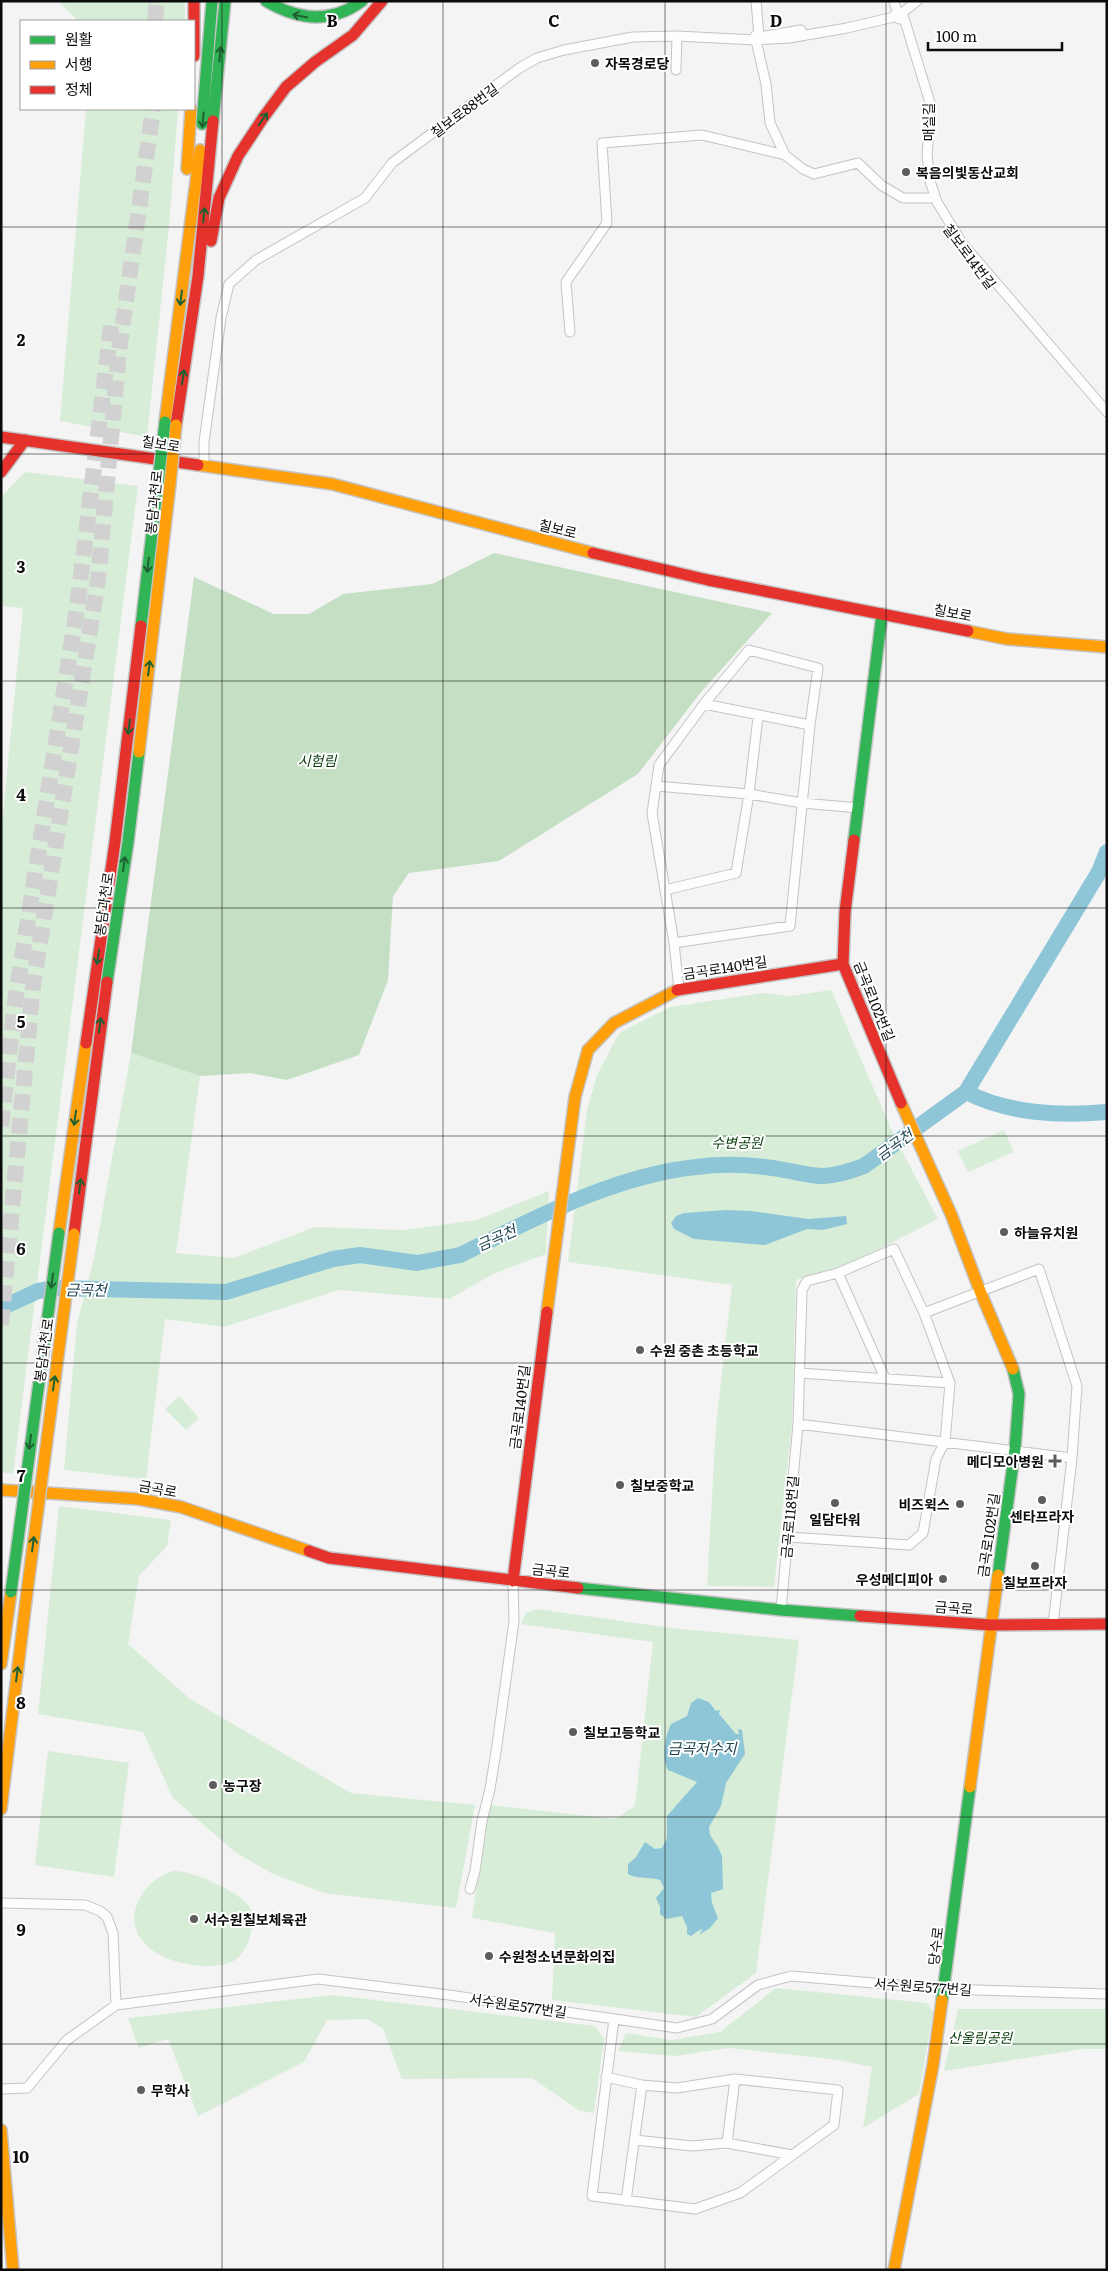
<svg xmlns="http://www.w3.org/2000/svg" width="1108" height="2271" viewBox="0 0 1108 2271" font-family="Literata,'Noto Sans KR',serif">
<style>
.green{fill:#d8edd7}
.forest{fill:#c4dfc3}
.water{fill:#8ec6d8}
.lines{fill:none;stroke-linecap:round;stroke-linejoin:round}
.river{stroke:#8ec6d8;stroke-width:16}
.highway-tunnel{stroke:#d1d1d2;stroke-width:16;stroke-dasharray:16 8;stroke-linecap:butt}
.street-casing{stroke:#c4c4c4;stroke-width:11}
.fast-casing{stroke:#c4c4c4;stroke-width:14}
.slow-casing{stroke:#c4c4c4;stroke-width:14}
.jam-casing{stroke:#c4c4c4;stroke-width:14}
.street{stroke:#fdfdfe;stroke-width:9}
.fast{stroke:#30b455;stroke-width:11}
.slow{stroke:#ff9f0a;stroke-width:11}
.jam{stroke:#e5322d;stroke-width:11}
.fast-bridge-casing{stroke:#c4c4c4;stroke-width:14;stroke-linecap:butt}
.slow-bridge-casing{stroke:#c4c4c4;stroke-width:14;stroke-linecap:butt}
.fast-bridge{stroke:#30b455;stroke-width:11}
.slow-bridge{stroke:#ff9f0a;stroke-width:11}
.oneway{stroke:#1e6030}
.grid{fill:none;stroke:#0b0b0c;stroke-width:1;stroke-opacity:0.55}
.poi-dot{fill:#5d5d5e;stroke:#fff;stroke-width:2}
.labels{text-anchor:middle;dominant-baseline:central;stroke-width:4;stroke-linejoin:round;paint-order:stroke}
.poi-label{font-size:14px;font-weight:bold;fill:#0b0b0c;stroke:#fff;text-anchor:start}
.street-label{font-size:14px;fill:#0b0b0c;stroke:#fff}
.park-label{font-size:14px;font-style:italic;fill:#083b09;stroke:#fff}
.water-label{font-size:15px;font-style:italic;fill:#1e444f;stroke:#fff}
.grid-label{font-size:16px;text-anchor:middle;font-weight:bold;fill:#0b0b0c;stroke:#fff;stroke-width:4;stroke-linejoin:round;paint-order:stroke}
</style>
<rect width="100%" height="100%" fill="#f4f4f5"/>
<path class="green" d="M 58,1 L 185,1 L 185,21 L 78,21 Z
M 86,109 L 178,109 L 169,226 L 147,437 L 60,421 Z
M 25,472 L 138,486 L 13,1474 L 1,1472 L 1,835 L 23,608 L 1,606 L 1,497 Z
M 831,990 L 896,1140 L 938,1219 L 848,1265 L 796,1280 L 792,1425 L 774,1587 L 707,1586 L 716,1426 L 732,1285 L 568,1262 L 587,1110 L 597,1075 L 619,1033 L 670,1007 L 763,993 L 790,996 Z
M 131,1053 L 200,1076 L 176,1253 L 234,1258 L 315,1227 L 404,1230 L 477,1220 L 549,1191 L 546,1254 L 493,1274 L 449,1299 L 339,1290 L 224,1327 L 165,1319 L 146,1479 L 64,1470 L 77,1323 L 94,1258 Z
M 1004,1130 L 1014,1152 L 968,1172 L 958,1151 Z
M 179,1396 L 199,1418 L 186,1430 L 165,1409 Z
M 59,1506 L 171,1520 L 167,1546 L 139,1576 L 128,1644 L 190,1699 L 351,1793 L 475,1805 L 456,1908 L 324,1893 L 273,1874 L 235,1852 L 173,1798 L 143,1732 L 38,1714 Z
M 537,1609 L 671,1628 L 799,1640 L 756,1973 L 696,2017 L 552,2000 L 555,1933 L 472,1918 L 487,1815 L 491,1805 L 615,1819 L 635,1806 L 653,1642 L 521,1624 L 526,1613 Z
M 48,1751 L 129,1763 L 114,1877 L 35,1865 Z
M 174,1871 C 191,1870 242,1892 250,1908 C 257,1923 248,1952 235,1960 C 231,1963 225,1964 221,1965 C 195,1969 157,1961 141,1939 C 122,1913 147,1877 174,1871 Z
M 776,1988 L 927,2003 L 933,2012 L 919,2094 L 863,2128 L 872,2067 L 839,2060 L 729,2048 L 675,2056 L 618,2051 L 626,2033 L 672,2040 L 720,2032 Z
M 333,1995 L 595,2026 L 604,2039 L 594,2113 L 580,2111 L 532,2078 L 402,2079 L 383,2029 L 368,2019 L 327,2020 L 304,2062 L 198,2116 L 168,2039 L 139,2048 L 128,2018 Z
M 958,2009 L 1107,2009 L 1107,2049 L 1083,2049 L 944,2071 Z"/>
<path class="forest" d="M 494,553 L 772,613 L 701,692 L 638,774 L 499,861 L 409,873 L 393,896 L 388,980 L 359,1055 L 287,1080 L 250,1073 L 200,1076 L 131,1053 L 194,577 L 274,614 L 309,614 L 343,594 L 432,584 Z"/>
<path class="water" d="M 726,1210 L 751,1211 L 808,1219 L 846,1216 L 847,1224 L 823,1230 L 807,1229 L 765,1245 L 694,1239 L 674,1229 L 671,1223 L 676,1216 L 684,1213 Z
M 698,1698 L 709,1702 L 716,1711 L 720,1710 L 719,1714 L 736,1734 L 739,1734 L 738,1729 L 742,1730 L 745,1754 L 726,1783 L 721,1806 L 709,1827 L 710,1835 L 718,1847 L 722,1856 L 723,1889 L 711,1893 L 712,1903 L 718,1918 L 710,1928 L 699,1935 L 702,1930 L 701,1929 L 691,1936 L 687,1934 L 687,1927 L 682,1916 L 666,1919 L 660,1914 L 660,1907 L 656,1898 L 664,1888 L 660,1880 C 650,1877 636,1879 628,1874 L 628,1864 L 636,1857 L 645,1842 L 655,1849 L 662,1848 L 667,1838 L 667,1816 L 697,1782 L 668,1770 C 661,1759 665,1736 671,1724 L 687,1716 L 691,1703 Z"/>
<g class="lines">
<path class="river" d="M 966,1092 C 1009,1114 1059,1116 1107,1112
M 1,1308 L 38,1291 L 55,1288 L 226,1292 L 333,1259 L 360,1255 L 417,1263 L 460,1255 C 534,1219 612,1176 696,1167 C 726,1163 760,1165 790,1171 C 801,1173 812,1176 824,1176 C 838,1175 851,1171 864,1166 L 966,1092 L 1099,872 L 1107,852"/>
<path class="highway-tunnel" d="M 155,21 L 157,1
M 1,1126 L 15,1002 L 77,608 L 112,319
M 1,1325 L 33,986 L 98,580 L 119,351 L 153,109"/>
<defs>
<path id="street" d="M 756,1 L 759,37 L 801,30
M 894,1 L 899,19
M 895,14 L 904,18 L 931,106 L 927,155 L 930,181 L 937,202 L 962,243 L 1107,412
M 755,36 L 766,84 L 770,123 L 785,155 L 803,169 L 814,174 L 858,163 L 881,185 L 903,198 L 932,198
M 676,70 L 677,36
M 570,332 L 566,282 L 607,223 L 602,143 L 702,135 L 785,155
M 204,466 L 204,442 L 221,318 L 229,284 L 256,260 L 365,198 L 392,163 L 518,69 L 537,58 L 564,50 L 633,37 L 677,36 L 755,40 L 789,38 L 847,28 L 898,16 L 917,1
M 704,704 L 810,725
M 758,717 L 749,794 L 802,803 L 859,808
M 656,786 L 749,794 L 736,873 L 665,890
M 674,943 L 790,926 L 810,725 L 818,668 L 749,650 L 704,704 L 659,765 L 652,813 L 674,943 L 679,989
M 838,1273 L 885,1378
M 924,1313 L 1039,1269 L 1077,1386 L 1072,1458 L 1053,1625
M 799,1373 L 950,1383
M 798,1424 L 1072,1458
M 781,1610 L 798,1424 L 802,1290 L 807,1281 L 838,1273 L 894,1249 L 924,1313 L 950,1383 L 945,1442 L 936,1459 L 923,1533 L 909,1545 L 788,1537
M 470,1889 L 475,1871 L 482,1821 L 490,1789 L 497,1745 L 514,1621 L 513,1581
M 1,1903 L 85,1905 L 100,1911 L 107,1917 L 113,1933 L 116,2005
M 606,2077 L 642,2085 L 677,2088 L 735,2079 L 838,2090 L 834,2125 L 740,2193 L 695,2209 L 592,2196 L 614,2019
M 1,2089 L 27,2088 L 67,2040 L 116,2005 L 318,1979 L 449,1995 L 677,2028 L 712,2019 L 758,1985 L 791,1976 L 944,1989 L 1107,1994
M 635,2140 L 692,2146 L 727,2143 L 792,2155
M 727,2143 L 735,2079
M 626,2201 L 642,2085"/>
<path id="fast" d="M 266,1 C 298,20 331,24 362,1
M 213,121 L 225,1
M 202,124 L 212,1
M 141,626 L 158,482
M 854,840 L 882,614
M 107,982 L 128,842 L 139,752
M 998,1575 L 1015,1449 L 1019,1394 L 1013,1369
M 578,1588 L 781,1610 L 860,1616
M 942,2000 L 970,1787"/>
<path id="slow" d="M 187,169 L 191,109
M 165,422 L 200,150
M 198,465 L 332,484 L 593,553
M 968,631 L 1007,639 L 1107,647
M 139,752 L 170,484
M 901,1103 L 951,1214 L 980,1291 L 1013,1369
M 59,1233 L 86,1043
M 547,1312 L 575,1097 L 588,1050 L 614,1023 L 677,990
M 1,1490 L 138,1499 L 181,1507 L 309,1551
M 1,1664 L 11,1592
M 970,1787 L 998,1575
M 1,1809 L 27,1592
M 1,2130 L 13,2270
M 894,2270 L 933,2065 L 942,2000"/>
<path id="jam" d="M 194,1 L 194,56
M 211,241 L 219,198 L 238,156 L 263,118 L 286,87 L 315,62 L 353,35 L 382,1
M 176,425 L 198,276 L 213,121
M 1,437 L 198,465
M 1,472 L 25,440
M 593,553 L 708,580 L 968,631
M 854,840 L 845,912 L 843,964 L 901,1103
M 677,990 L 843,964
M 86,1043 L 115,842 L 141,626
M 74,1234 L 107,982
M 309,1551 L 329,1558 L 578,1588
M 513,1581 L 547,1312
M 860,1616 L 991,1625 L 1107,1624"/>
</defs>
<use href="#street" class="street-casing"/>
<use href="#fast" class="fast-casing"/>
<use href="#slow" class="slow-casing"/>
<use href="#jam" class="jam-casing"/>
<use href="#street" class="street"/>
<use href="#fast" class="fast"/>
<use href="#slow" class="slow"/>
<use href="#jam" class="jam"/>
<defs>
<path id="fast-bridge" d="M 158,482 L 165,422
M 11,1592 L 59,1233"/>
<path id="slow-bridge" d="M 170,484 L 176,425
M 27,1592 L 74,1234"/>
</defs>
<use href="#fast-bridge" class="fast-bridge-casing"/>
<use href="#slow-bridge" class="slow-bridge-casing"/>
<use href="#fast-bridge" class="fast-bridge"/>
<use href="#slow-bridge" class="slow-bridge"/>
</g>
<defs><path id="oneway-shaft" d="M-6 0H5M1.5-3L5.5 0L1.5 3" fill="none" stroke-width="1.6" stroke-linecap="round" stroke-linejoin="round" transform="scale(1.25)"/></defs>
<g class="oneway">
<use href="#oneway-shaft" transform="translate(300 16) rotate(-169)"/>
<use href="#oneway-shaft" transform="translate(220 54) rotate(-85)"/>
<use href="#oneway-shaft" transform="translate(263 119) rotate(-55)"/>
<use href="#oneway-shaft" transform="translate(203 120) rotate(95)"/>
<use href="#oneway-shaft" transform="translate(204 215) rotate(-84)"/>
<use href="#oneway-shaft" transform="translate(181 298) rotate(97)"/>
<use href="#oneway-shaft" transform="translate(183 377) rotate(-82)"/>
<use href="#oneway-shaft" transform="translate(148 565) rotate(97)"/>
<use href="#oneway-shaft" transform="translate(149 668) rotate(-83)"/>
<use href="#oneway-shaft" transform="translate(129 727) rotate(97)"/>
<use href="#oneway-shaft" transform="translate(124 864) rotate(-82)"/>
<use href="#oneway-shaft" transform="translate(98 957) rotate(98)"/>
<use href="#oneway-shaft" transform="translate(100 1025) rotate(-82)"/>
<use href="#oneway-shaft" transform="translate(75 1118) rotate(98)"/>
<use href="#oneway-shaft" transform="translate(80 1186) rotate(-83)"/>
<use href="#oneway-shaft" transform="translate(52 1281) rotate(98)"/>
<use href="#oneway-shaft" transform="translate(54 1383) rotate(-82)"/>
<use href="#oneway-shaft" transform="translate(30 1442) rotate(98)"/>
<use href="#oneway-shaft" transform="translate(33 1544) rotate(-83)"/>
<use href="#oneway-shaft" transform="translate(17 1674) rotate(-83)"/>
</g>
<path class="grid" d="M 222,1 L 222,2270M 443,1 L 443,2270M 665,1 L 665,2270M 886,1 L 886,2270M 1,227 L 1107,227M 1,454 L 1107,454M 1,681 L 1107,681M 1,908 L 1107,908M 1,1136 L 1107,1136M 1,1363 L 1107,1363M 1,1590 L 1107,1590M 1,1817 L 1107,1817M 1,2044 L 1107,2044"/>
<g class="poi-dot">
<circle cx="595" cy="63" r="5"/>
<circle cx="906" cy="172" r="5"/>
<circle cx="1004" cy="1232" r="5"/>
<circle cx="640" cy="1350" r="5"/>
<path d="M1052.5 1453.5h5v5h5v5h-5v5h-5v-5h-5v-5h5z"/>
<circle cx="620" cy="1485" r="5"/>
<circle cx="1042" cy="1500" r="5"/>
<circle cx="835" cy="1503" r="5"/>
<circle cx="960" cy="1504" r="5"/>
<circle cx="1035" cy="1566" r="5"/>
<circle cx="943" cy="1579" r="5"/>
<circle cx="573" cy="1732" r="5"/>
<circle cx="213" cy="1785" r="5"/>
<circle cx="194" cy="1919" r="5"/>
<circle cx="489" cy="1956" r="5"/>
<circle cx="141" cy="2090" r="5"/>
</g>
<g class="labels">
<g class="poi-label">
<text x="605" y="63">자목경로당</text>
<text x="916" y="172">복음의빛동산교회</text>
<text x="1014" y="1232">하늘유치원</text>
<text x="650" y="1350">수원 중촌 초등학교</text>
<text x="1044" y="1461" text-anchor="end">메디모아병원</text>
<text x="630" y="1485">칠보중학교</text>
<text x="950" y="1504" text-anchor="end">비즈윅스</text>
<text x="1042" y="1516" text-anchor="middle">센타프라자</text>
<text x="835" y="1519" text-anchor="middle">일담타워</text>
<text x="933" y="1579" text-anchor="end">우성메디피아</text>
<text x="1035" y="1582" text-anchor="middle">칠보프라자</text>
<text x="583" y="1732">칠보고등학교</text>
<text x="223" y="1785">농구장</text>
<text x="204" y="1919">서수원칠보체육관</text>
<text x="499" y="1956">수원청소년문화의집</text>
<text x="151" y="2090">무학사</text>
</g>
<g class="street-label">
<text transform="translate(464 110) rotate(-37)">칠보로88번길</text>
<text transform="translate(928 122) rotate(-90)">매실길</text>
<text transform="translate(970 256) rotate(53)">칠보로14번길</text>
<text transform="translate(161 443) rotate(9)">칠보로</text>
<text transform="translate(153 502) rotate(-84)">봉담과천로</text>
<text transform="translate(558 528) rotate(14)">칠보로</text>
<text transform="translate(953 612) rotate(11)">칠보로</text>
<text transform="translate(103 904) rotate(-82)">봉담과천로</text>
<text transform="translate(725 967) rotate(-9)">금곡로140번길</text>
<text transform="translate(875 1001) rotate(68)">금곡로102번길</text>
<text transform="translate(43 1350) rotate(-82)">봉담과천로</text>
<text transform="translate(519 1407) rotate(-83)">금곡로140번길</text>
<text transform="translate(158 1488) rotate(10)">금곡로</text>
<text transform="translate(789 1517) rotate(-85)">금곡로118번길</text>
<text transform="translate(988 1535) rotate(-82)">금곡로102번길</text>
<text transform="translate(551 1570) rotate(6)">금곡로</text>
<text transform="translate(954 1607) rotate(4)">금곡로</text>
<text transform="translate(935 1946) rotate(-83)">당수로</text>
<text transform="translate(923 1986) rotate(4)">서수원로577번길</text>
<text transform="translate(518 2005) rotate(8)">서수원로577번길</text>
</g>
<g class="park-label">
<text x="317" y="760">시험림</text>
<text x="737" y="1142">수변공원</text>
<text x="980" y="2037">산울림공원</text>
</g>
<g class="water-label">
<text transform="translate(894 1144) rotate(-36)">금곡천</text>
<text transform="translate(496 1237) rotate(-24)">금곡천</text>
<text transform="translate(86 1289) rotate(1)">금곡천</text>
<text x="702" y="1747">금곡저수지</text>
</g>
</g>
<g class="grid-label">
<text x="332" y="27">B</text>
<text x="554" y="27">C</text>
<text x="776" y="27">D</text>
<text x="21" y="346">2</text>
<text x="21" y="573">3</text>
<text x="21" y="801">4</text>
<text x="21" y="1028">5</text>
<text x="21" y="1255">6</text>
<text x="21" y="1482">7</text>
<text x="21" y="1709">8</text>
<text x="21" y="1936">9</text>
<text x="21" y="2163">10</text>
</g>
<rect width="1108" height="2271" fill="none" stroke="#0b0b0c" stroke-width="5"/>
<rect x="20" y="20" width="175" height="90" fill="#ffffff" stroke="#9d9d9e"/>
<rect x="30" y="36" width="25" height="8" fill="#30b455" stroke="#9d9d9e"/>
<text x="65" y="45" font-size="15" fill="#0b0b0c">원활</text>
<rect x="30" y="61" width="25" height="8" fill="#ff9f0a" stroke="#9d9d9e"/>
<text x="65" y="70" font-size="15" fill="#0b0b0c">서행</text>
<rect x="30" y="86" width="25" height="8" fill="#e5322d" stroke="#9d9d9e"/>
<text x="65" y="95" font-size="15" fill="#0b0b0c">정체</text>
<path d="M928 42v8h134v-8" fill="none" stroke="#0b0b0c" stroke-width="2.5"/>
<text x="936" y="42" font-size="15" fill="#0b0b0c" stroke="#ffffff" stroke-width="4" paint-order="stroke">100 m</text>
</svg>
